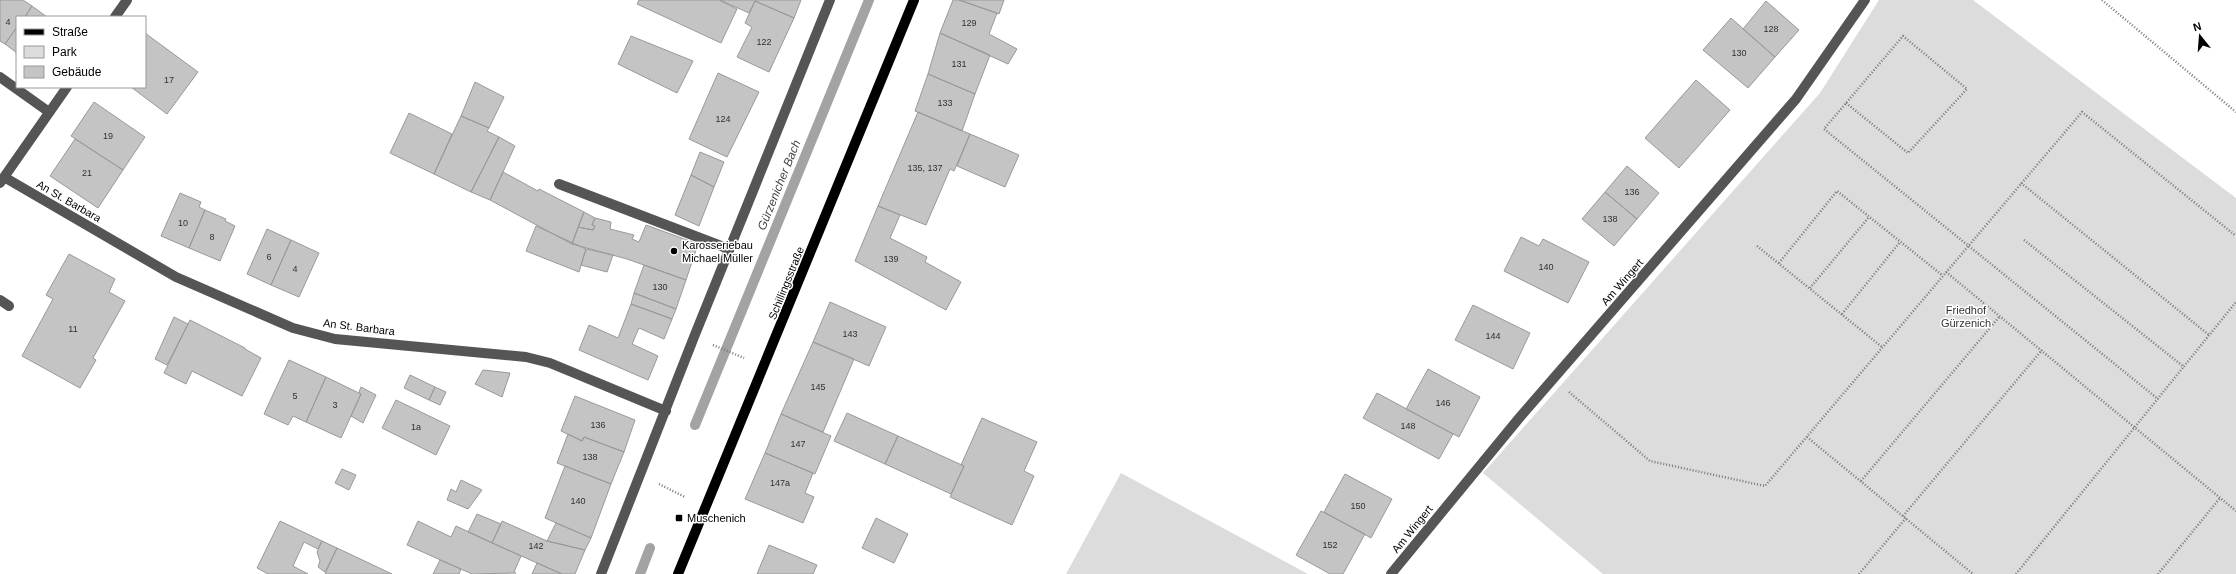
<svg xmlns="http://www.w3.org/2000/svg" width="2236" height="574" viewBox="0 0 2236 574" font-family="Helvetica,sans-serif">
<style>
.green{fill:#dcdcdc}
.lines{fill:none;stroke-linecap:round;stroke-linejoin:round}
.stream{stroke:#a3a3a3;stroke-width:10}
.building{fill:#c4c4c4;stroke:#999}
.path{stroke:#777;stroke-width:2.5;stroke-dasharray:1 2;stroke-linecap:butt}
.minor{stroke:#555;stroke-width:10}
.major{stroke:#000;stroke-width:10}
.poi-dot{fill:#000;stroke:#fff;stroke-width:1.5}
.labels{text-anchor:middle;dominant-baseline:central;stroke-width:3;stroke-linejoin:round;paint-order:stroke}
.number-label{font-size:9px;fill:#313131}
.street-label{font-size:11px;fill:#000;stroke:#fff}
.poi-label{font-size:11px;fill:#000;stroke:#fff;text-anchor:start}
.park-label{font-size:11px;fill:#333;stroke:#fff}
.water-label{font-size:12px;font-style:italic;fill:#444;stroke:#fff}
</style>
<rect width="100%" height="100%" fill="#fff"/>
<path class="green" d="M 1879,0 L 1973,0 L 2236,198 L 2236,574 L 1603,574 L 1483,473 L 1820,93 Z
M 1121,473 L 1308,574 L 1066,574 Z"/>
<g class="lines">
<path class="stream" d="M 695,425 L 869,0
M 640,574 L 650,548"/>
</g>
<path class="building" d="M 0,0 L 23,0 L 32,6 L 25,17 L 17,17 L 17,27 L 5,44 L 0,41 Z
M 639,0 L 719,0 L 737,9 L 721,43 L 637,4 Z
M 720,0 L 801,0 L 794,18 L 755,1 L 749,13 Z
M 953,0 L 959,0 L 997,13 L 989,34 L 1017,49 L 1008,64 L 940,33 Z
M 959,0 L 1004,0 L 999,14 Z
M 755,1 L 794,18 L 769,72 L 737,57 L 752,27 L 745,23 Z
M 1766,1 L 1799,30 L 1775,57 L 1743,29 Z
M 32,6 L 47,17 L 25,17 Z
M 1731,18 L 1775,57 L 1748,88 L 1703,50 Z
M 17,27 L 17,53 L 5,44 Z
M 145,33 L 198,72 L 167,114 L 131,87 L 145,87 Z
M 940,33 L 990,55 L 975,94 L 928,74 Z
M 631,36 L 693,61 L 677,93 L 618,64 Z
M 718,73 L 759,92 L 727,157 L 689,139 Z
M 928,74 L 975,94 L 962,131 L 915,111 Z
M 1696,80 L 1730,110 L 1679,168 L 1645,138 Z
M 475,82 L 504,97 L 489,128 L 461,116 Z
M 94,102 L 145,137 L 123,170 L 71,136 Z
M 918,112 L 970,134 L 954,171 L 950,169 L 926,225 L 878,206 Z
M 409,113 L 452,134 L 434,174 L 390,153 Z
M 461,116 L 489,128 L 487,131 L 499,137 L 471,192 L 434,174 Z
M 970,134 L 1019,155 L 1005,187 L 957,166 Z
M 499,137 L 515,146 L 490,200 L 471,192 Z
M 75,139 L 123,170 L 98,208 L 50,176 Z
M 700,152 L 724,162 L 714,187 L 691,175 Z
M 1627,166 L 1659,193 L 1637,219 L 1605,192 Z
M 503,172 L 538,191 L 539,189 L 584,212 L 572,244 L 490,200 Z
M 691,175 L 714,187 L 699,226 L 675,215 Z
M 1605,192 L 1637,219 L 1614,246 L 1582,219 Z
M 180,193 L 201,202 L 199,207 L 205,210 L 189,248 L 161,236 Z
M 878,206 L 900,215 L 890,238 L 927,257 L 925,262 L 961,282 L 946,310 L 855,261 Z
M 205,210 L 226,219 L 225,221 L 235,226 L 220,261 L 189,248 Z
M 584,212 L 595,218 L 592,225 L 595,226 L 593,230 L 578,227 Z
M 595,218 L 611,222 L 610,229 L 634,235 L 632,239 L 639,242 L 646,225 L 698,244 L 686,280 L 627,259 L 572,244 L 578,227 L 593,230 L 595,226 L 592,225 Z
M 536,226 L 586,249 L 579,272 L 526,251 Z
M 267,229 L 291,240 L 271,285 L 247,274 Z
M 1521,237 L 1539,246 L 1543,239 L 1589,262 L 1568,303 L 1504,271 Z
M 291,240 L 319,253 L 299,297 L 271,285 Z
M 586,249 L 613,255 L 607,272 L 581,265 Z
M 69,254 L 115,279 L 109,292 L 125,301 L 93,358 L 96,360 L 80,388 L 22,356 L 53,299 L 46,295 Z
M 644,265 L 686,280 L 676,309 L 634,293 Z
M 634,293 L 676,309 L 672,319 L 631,304 Z
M 830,302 L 886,327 L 869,366 L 813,342 Z
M 631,304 L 672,319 L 664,339 L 639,328 L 632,344 L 658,356 L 648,380 L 579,350 L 589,325 L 618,338 Z
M 1473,305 L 1530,333 L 1513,369 L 1455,340 Z
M 174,317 L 188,324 L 167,365 L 155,359 Z
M 190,320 L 245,348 L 245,349 L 261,358 L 242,396 L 192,371 L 186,384 L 164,373 Z
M 813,342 L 854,359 L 823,432 L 781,414 Z
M 289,360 L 326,377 L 306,422 L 293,416 L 288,425 L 264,414 Z
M 1428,369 L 1480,397 L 1459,437 L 1406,409 Z
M 483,370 L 510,373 L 502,397 L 475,384 Z
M 410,375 L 435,387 L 429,400 L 404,388 Z
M 326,377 L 361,394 L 341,438 L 306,422 Z
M 361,387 L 376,395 L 363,423 L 351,416 L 361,394 L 359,392 Z
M 435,387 L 446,392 L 440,405 L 429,400 Z
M 1377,393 L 1453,434 L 1439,459 L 1363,418 Z
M 575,396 L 635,420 L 624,452 L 584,437 L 582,441 L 561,431 Z
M 396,400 L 450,426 L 436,455 L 382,428 Z
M 847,413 L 898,436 L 885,464 L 834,441 Z
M 781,414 L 831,436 L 815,474 L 765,453 Z
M 982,418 L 1037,442 L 1024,471 L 1034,476 L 1012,525 L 950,497 L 964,466 L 961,465 Z
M 568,434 L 582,441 L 584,437 L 624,452 L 611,484 L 557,463 Z
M 898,436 L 964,466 L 951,494 L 885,464 Z
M 765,453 L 813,473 L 805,493 L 814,497 L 803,523 L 745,499 Z
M 565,466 L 611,484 L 591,538 L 545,518 Z
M 342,469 L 356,475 L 349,490 L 335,483 Z
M 1345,474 L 1392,499 L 1371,538 L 1324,512 Z
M 461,480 L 482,490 L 468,509 L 447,500 L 451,489 L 456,492 Z
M 1321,511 L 1365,534 L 1343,574 L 1330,574 L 1296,555 Z
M 477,514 L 501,524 L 492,543 L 468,532 Z
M 876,518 L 908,534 L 894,563 L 862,548 Z
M 280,521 L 322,541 L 318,549 L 304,542 L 293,566 L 308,574 L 268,574 L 257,568 Z
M 418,521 L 451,537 L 456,526 L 521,556 L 514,572 L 516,573 L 472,574 L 407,545 Z
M 502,521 L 547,541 L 585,550 L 575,574 L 562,574 L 492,543 Z
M 556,523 L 591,538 L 585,550 L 547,541 Z
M 322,541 L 337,548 L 325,572 L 318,567 L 320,561 L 317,552 Z
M 769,545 L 817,565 L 813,574 L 757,574 Z
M 337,548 L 392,574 L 325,574 Z
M 440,560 L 461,569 L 459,574 L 433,574 Z
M 537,563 L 562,574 L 532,574 Z"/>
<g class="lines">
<path class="path" d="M 2102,0 L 2236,112
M 1846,103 L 1908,153 L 1967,89 L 1903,36 L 1824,129 L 2158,399
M 2021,183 L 2209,335
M 2024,240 L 2184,367
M 1757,246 L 1882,347
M 1779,263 L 1837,191 L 1942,275
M 1946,272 L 2236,511
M 1810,288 L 1869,217
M 1842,314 L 1900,242
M 713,345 L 744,358
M 1569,392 L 1650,461 L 1765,486 L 2082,112 L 2236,236
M 1807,437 L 1973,574
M 1861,481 L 2000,316
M 659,484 L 685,497
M 1903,516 L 2042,350
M 1859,574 L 1906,518
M 2016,574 L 2236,302
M 2158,574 L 2220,498"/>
<path class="minor" d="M 115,17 L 127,0
M 0,77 L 49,112
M 4,177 L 176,277 L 293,328 L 335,339 L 526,357 L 550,363 L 666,411
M 0,183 L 67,87
M 559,184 L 729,249
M 0,300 L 9,306
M 601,574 L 694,337 L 830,0
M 1391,574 L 1520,417 L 1796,99 L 1865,0"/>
<path class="major" d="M 678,574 L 914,0"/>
</g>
<g class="poi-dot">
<circle cx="674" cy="251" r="4"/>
<rect x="675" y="514" width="8" height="8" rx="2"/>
</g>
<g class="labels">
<g class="number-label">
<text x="8" y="22">4</text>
<text x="969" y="23">129</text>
<text x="1771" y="29">128</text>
<text x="764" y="42">122</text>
<text x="1739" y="53">130</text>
<text x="959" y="64">131</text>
<text x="169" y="80">17</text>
<text x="945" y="103">133</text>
<text x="723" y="119">124</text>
<text x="108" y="136">19</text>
<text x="925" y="168">135, 137</text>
<text x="87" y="173">21</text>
<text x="1632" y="192">136</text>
<text x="1610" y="219">138</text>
<text x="183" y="223">10</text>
<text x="212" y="237">8</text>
<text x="269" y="257">6</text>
<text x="891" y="259">139</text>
<text x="1546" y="267">140</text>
<text x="295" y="269">4</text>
<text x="660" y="287">130</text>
<text x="73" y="329">11</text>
<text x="850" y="334">143</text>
<text x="1493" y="336">144</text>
<text x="818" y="387">145</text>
<text x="295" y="396">5</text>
<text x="1443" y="403">146</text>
<text x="335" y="405">3</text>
<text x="598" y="425">136</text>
<text x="1408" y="426">148</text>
<text x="416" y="427">1a</text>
<text x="798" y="444">147</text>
<text x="590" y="457">138</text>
<text x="780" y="483">147a</text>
<text x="578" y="501">140</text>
<text x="1358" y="506">150</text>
<text x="1330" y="545">152</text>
<text x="536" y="546">142</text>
</g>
<g class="street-label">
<text transform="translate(69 201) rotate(30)">An St. Barbara</text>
<text transform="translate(1622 282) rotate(-49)">Am Wingert</text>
<text transform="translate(786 283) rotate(-68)">Schillingsstraße</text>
<text transform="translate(359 327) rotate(7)">An St. Barbara</text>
<text transform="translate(1412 529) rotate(-51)">Am Wingert</text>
</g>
<g class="poi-label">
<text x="682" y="245">Karosseriebau<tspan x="682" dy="13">Michael Müller</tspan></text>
<text x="687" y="518">Muschenich</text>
</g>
<g class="park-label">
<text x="1966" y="310">Friedhof<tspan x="1966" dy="13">Gürzenich</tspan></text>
</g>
<g class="water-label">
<text transform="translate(779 185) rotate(-68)">Gürzenicher Bach</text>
</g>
</g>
<rect x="16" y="16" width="130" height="72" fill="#ffffff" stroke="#999999"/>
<rect x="24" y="29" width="20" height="6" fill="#000000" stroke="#999999"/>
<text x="52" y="36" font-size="12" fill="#000000">Straße</text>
<rect x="24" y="46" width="20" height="12" fill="#dcdcdc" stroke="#999999"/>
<text x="52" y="56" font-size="12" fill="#000000">Park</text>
<rect x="24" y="66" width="20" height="12" fill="#c4c4c4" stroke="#999999"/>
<text x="52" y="76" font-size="12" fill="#000000">Gebäude</text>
<g transform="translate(2200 36) rotate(343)" stroke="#ffffff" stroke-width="3" paint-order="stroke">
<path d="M0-3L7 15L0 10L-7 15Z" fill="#000000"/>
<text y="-6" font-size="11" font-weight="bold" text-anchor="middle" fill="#000000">N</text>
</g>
</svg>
